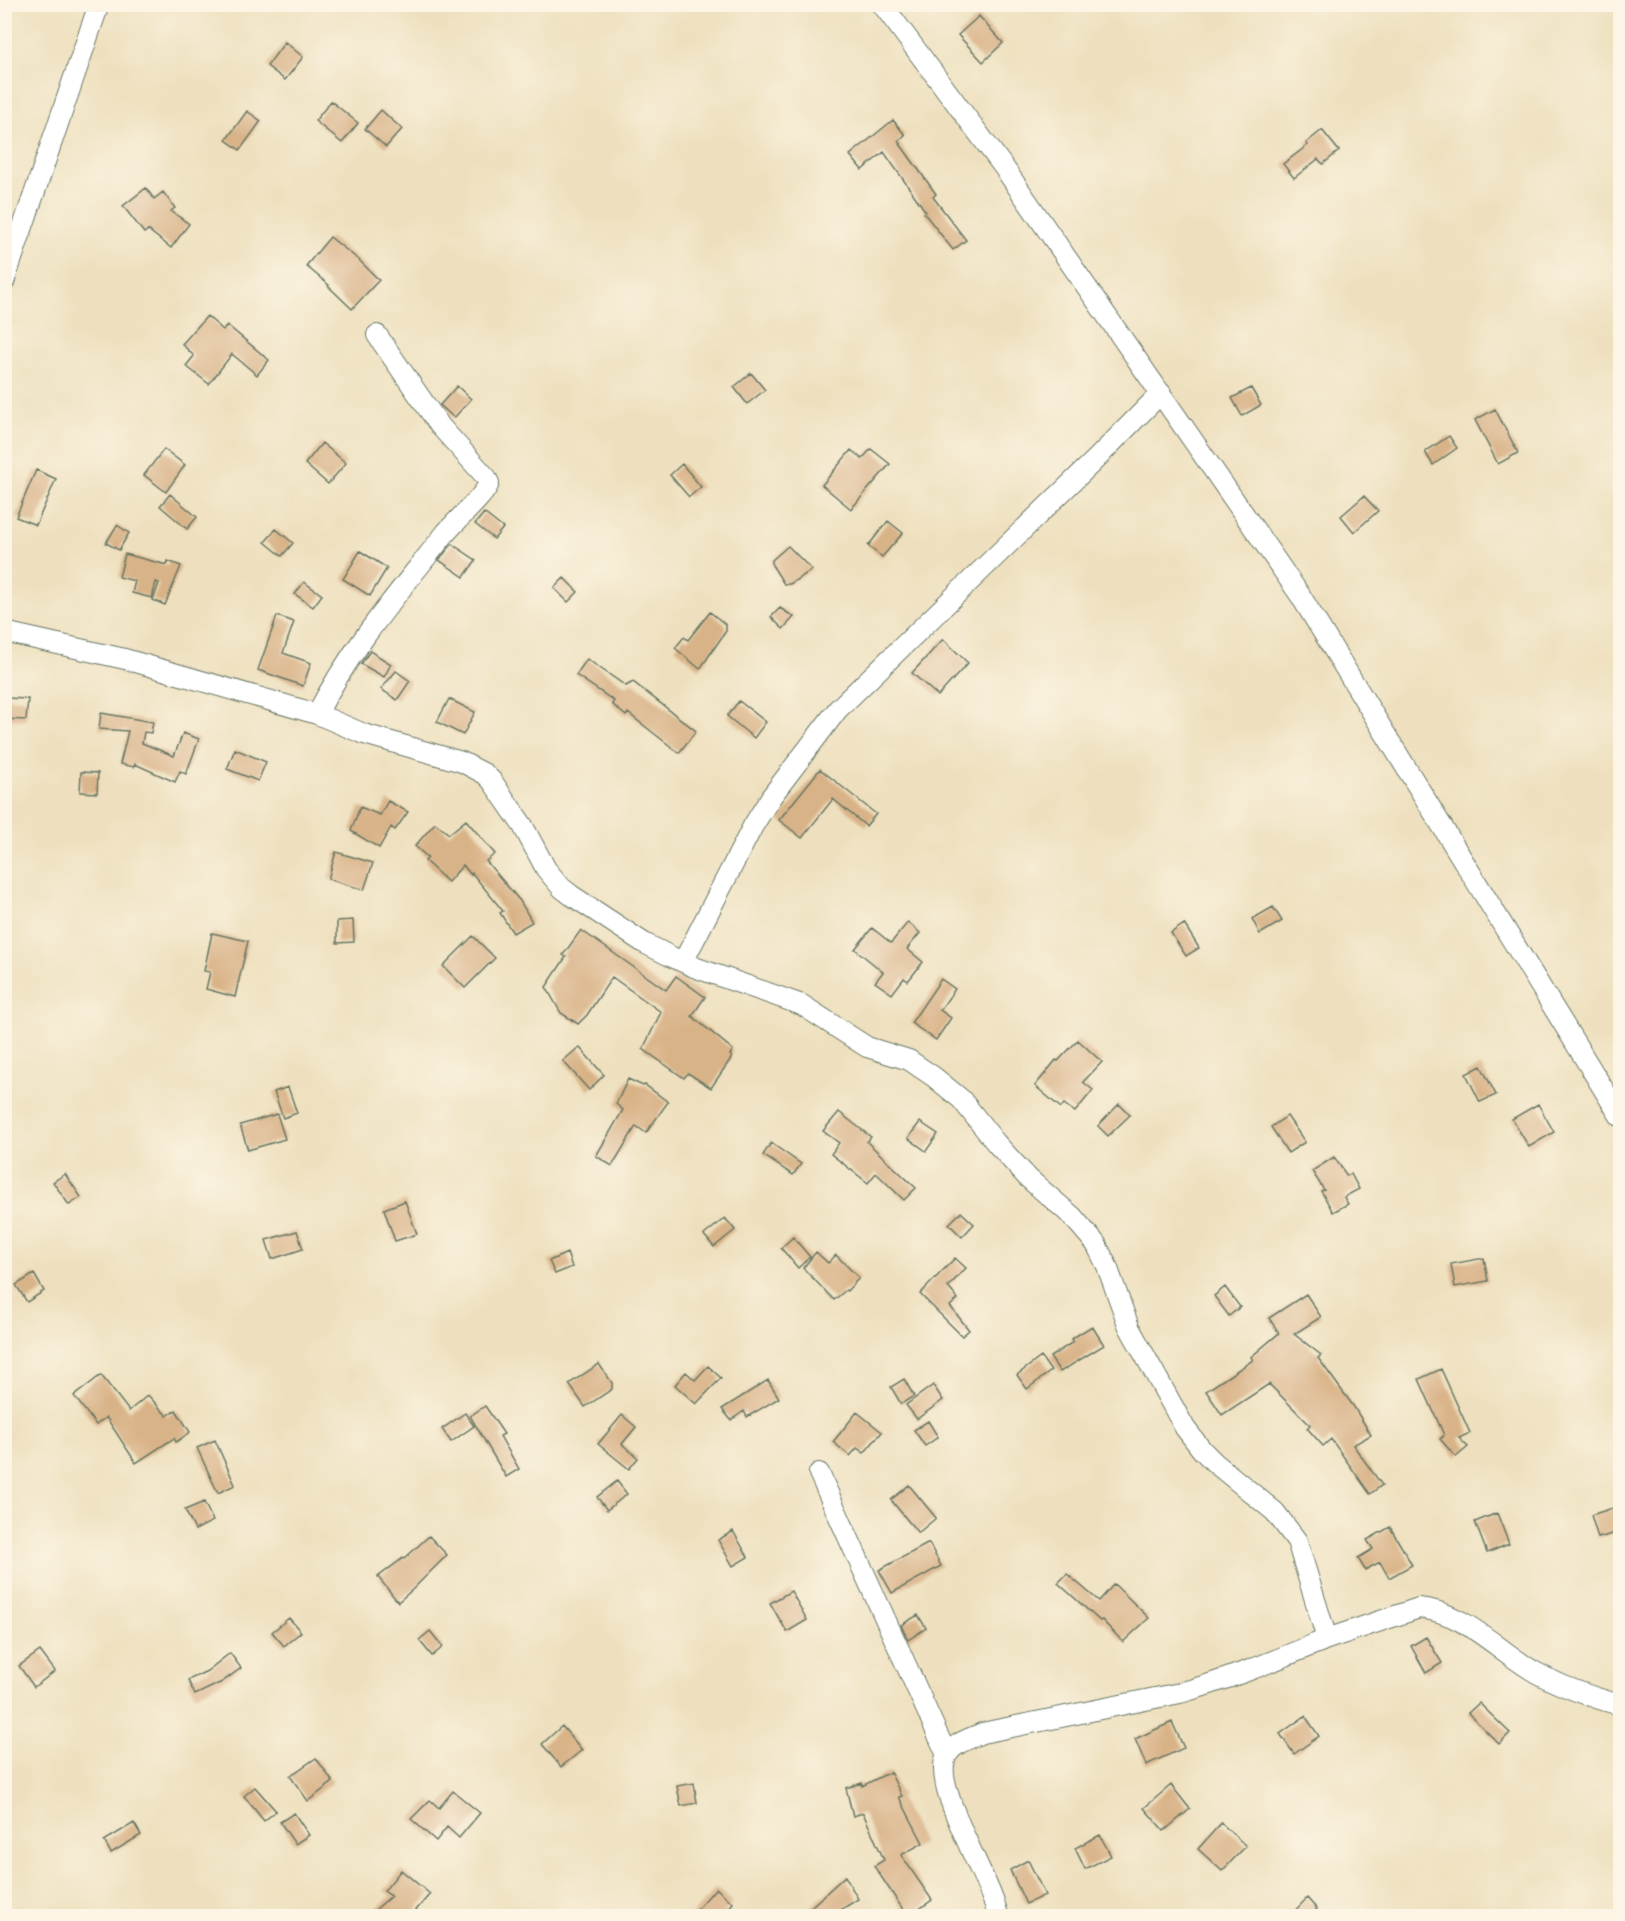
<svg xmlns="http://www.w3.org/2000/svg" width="1625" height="1921" viewBox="0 0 1625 1921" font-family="'Old Standard TT',serif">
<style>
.building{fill:#d9b388}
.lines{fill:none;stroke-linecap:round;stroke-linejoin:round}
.minor-casing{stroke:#677664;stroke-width:22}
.minor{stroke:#fff;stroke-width:20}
</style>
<rect width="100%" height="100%" fill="#fcf5e5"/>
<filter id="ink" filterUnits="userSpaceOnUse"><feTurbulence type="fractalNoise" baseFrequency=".0167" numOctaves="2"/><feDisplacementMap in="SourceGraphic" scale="12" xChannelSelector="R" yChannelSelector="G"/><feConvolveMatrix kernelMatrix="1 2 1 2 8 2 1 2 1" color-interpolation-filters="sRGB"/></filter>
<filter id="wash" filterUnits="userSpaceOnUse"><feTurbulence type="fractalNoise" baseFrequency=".008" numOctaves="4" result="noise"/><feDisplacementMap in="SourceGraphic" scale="24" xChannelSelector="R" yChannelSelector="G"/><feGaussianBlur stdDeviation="1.35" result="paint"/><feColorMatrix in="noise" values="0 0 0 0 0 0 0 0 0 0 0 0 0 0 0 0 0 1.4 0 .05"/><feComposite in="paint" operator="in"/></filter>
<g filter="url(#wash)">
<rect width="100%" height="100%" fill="#eee0be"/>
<g id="blocks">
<path class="building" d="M 979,16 L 1003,43 L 983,62 L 958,35 Z
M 285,42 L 303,57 L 285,80 L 267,66 Z
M 331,101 L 358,123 L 342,143 L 315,121 Z
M 381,110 L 402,129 L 386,147 L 365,129 Z
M 247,111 L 261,121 L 240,150 L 226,140 Z
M 893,120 L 905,135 L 898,141 L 936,194 L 933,197 L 966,240 L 953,250 L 924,213 L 926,212 L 884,152 L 862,170 L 850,155 Z
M 1322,130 L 1339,151 L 1323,164 L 1318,159 L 1294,178 L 1283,164 L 1308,145 L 1306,143 Z
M 146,188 L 154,199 L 163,192 L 175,208 L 171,211 L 189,224 L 171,248 L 148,230 L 144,233 L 123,206 Z
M 330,237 L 359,260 L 379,280 L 352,309 L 328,286 L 329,285 L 306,266 Z
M 207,316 L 223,330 L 227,325 L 269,360 L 257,375 L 232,354 L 209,384 L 186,366 L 194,356 L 182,344 Z
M 751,373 L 765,390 L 747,404 L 734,387 Z
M 457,386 L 471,399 L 454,418 L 440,405 Z
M 1251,388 L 1261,405 L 1242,416 L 1232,398 Z
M 1495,409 L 1518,453 L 1498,464 L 1475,420 Z
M 1449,436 L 1457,448 L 1433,465 L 1425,452 Z
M 322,443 L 346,463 L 328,484 L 305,464 Z
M 164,449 L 185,465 L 166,492 L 144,475 Z
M 871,449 L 890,464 L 851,509 L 822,485 L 851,450 L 862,459 Z
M 682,464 L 701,487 L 689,497 L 670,475 Z
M 36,470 L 56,479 L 36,525 L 16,517 Z
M 170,494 L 197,517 L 187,529 L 160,506 Z
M 1364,496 L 1378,511 L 1354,532 L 1341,516 Z
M 484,513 L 503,528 L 494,539 L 475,524 Z
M 888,521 L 903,533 L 882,557 L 868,546 Z
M 117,525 L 129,533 L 119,550 L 106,543 Z
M 276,529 L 293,543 L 282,556 L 265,542 Z
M 452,544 L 476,560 L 464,577 L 439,560 Z
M 788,546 L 812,570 L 790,584 L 784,584 L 772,565 L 772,560 Z
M 360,551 L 387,568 L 370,596 L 343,579 Z
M 125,554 L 167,565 L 168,561 L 181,566 L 165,605 L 153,600 L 159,583 L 156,582 L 152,598 L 132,593 L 135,581 L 119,577 Z
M 564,578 L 578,592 L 568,602 L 554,588 Z
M 304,582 L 322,595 L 313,607 L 295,594 Z
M 780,608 L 794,617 L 783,629 L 771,617 Z
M 710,612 L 726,625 L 726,631 L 700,669 L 675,648 L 684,637 L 688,640 Z
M 277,616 L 294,622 L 283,653 L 311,663 L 303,686 L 258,670 Z
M 943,639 L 968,663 L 938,696 L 912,673 Z
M 370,651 L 391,664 L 384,677 L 361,664 Z
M 587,659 L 626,686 L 633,682 L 696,731 L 679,753 L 628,713 L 626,716 L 612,704 L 614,701 L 576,675 Z
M 396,671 L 410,681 L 397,700 L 381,689 Z
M 4,698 L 28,699 L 26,720 L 4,719 Z
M 449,699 L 475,712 L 463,735 L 437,722 Z
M 739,701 L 766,722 L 754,738 L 727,716 Z
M 101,713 L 153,722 L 151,733 L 144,732 L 142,743 L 174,756 L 183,733 L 199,739 L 186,774 L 180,771 L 175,782 L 135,764 L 134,767 L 120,764 L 128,731 L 99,729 Z
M 235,749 L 266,762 L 258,781 L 227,769 Z
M 820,769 L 876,814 L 866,826 L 833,799 L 802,838 L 779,820 Z
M 81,772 L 98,773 L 97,793 L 80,792 Z
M 388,801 L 408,812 L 395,830 L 391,827 L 379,848 L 351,831 L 360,807 L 380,815 Z
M 466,820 L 495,854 L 486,861 L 520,901 L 532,922 L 513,933 L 500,913 L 503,911 L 472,873 L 471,875 L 463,865 L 448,882 L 425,861 L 428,858 L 415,846 L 435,823 L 449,834 Z
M 336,852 L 373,863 L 364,890 L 328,879 Z
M 1273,907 L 1282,921 L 1260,934 L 1252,919 Z
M 353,920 L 354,942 L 337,943 L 337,921 Z
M 908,922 L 920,933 L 907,949 L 923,962 L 908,981 L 904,978 L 892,994 L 875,982 L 883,972 L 855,949 L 872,928 L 891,943 Z
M 1184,924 L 1199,948 L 1186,956 L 1171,933 Z
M 581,930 L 666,990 L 676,976 L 705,997 L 692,1016 L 733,1050 L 730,1055 L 732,1057 L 711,1088 L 688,1073 L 684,1078 L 643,1049 L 661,1012 L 612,977 L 587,1015 L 578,1024 L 561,1013 L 546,987 L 566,957 L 563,955 Z
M 212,933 L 248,941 L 235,997 L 206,989 L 210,972 L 204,971 Z
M 473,936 L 495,958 L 465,988 L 443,966 Z
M 941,979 L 955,989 L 940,1010 L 951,1018 L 936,1040 L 911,1023 Z
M 1078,1040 L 1102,1062 L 1083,1082 L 1093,1090 L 1075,1112 L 1064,1104 L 1061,1108 L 1035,1086 L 1056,1060 L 1058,1061 Z
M 579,1047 L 604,1075 L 589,1090 L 563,1061 Z
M 1481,1066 L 1496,1095 L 1480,1102 L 1466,1074 Z
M 628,1079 L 643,1086 L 645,1085 L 668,1102 L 646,1133 L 636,1126 L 612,1166 L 596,1156 L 623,1110 L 616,1104 Z
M 288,1087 L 297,1113 L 283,1118 L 274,1092 Z
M 1119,1104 L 1130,1115 L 1108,1136 L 1098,1126 Z
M 1538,1104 L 1554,1132 L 1529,1147 L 1512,1119 Z
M 839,1112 L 871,1137 L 867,1142 L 916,1188 L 904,1200 L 876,1173 L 868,1183 L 831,1154 L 839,1143 L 823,1131 Z
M 277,1114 L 285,1139 L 248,1150 L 240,1125 Z
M 1287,1116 L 1305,1142 L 1288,1153 L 1271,1127 Z
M 920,1122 L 938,1134 L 926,1151 L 908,1138 Z
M 771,1143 L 801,1164 L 793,1175 L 763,1155 Z
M 1334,1157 L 1347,1176 L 1351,1174 L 1359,1189 L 1344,1197 L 1348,1204 L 1333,1212 L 1321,1191 L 1324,1190 L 1312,1171 Z
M 65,1174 L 81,1197 L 69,1205 L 53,1182 Z
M 405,1201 L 417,1234 L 395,1241 L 384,1209 Z
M 961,1212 L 974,1224 L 962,1237 L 949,1224 Z
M 725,1218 L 735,1230 L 714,1247 L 704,1235 Z
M 297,1231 L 303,1249 L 272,1259 L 266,1240 Z
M 793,1237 L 810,1257 L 798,1268 L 781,1248 Z
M 816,1252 L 828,1263 L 836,1255 L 859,1278 L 847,1291 L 846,1290 L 834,1300 L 803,1268 Z
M 567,1253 L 572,1267 L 555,1274 L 549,1261 Z
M 955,1258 L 966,1268 L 948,1287 L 958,1299 L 950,1306 L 969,1330 L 962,1336 L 920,1294 Z
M 1484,1258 L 1488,1281 L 1455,1287 L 1451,1264 Z
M 34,1274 L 44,1291 L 27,1302 L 16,1285 Z
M 1225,1287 L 1240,1307 L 1229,1316 L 1214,1296 Z
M 1306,1294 L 1321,1317 L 1294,1334 L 1321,1355 L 1318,1358 L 1354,1407 L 1371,1435 L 1353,1445 L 1382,1485 L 1370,1494 L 1331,1439 L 1323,1446 L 1307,1428 L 1310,1425 L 1269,1384 L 1222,1415 L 1206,1391 L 1253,1360 L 1251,1357 L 1279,1333 L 1269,1318 Z
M 1092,1326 L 1104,1345 L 1060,1372 L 1050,1357 L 1073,1342 L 1071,1339 Z
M 1041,1357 L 1051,1371 L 1027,1389 L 1017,1375 Z
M 599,1364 L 612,1383 L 612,1389 L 585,1407 L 569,1384 Z
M 708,1366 L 721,1378 L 696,1404 L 675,1385 L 686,1372 L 695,1380 Z
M 1441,1369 L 1470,1433 L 1459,1438 L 1468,1447 L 1456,1457 L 1440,1439 L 1444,1435 L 1419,1379 Z
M 101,1375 L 129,1411 L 148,1395 L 167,1416 L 176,1410 L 190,1432 L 176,1442 L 174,1438 L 136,1463 L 106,1417 L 96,1425 L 74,1396 Z
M 904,1379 L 914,1396 L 901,1404 L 891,1387 Z
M 768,1380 L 779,1398 L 747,1417 L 744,1411 L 731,1420 L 722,1409 Z
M 933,1385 L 943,1400 L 917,1419 L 906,1405 Z
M 485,1406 L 504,1434 L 500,1436 L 519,1469 L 506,1477 L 470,1416 Z
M 857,1412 L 882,1432 L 864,1453 L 857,1448 L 850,1456 L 833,1442 Z
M 465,1413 L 474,1426 L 451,1442 L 442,1429 Z
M 622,1415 L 636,1427 L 622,1444 L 638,1458 L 629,1469 L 598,1444 Z
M 928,1421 L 938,1437 L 925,1446 L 914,1430 Z
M 215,1440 L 235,1485 L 218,1493 L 197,1448 Z
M 617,1481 L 627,1494 L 607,1510 L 597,1497 Z
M 909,1485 L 936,1518 L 918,1533 L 891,1500 Z
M 204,1502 L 213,1521 L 195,1530 L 185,1510 Z
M 1613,1508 L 1620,1532 L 1598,1538 L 1591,1515 Z
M 1497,1513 L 1509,1544 L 1487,1553 L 1475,1522 Z
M 1390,1527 L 1412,1565 L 1389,1578 L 1380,1562 L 1365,1570 L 1358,1558 L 1373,1549 L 1367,1540 Z
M 733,1531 L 748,1557 L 733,1566 L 718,1540 Z
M 429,1536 L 447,1555 L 412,1590 L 398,1602 L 378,1577 L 403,1558 L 404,1559 Z
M 929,1543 L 941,1566 L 892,1593 L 879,1570 Z
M 1067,1574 L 1099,1601 L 1114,1584 L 1149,1618 L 1123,1642 L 1102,1620 L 1100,1621 L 1058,1583 Z
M 791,1591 L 807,1620 L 787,1632 L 770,1603 Z
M 918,1615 L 926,1628 L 908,1640 L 901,1625 Z
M 289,1618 L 301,1632 L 284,1646 L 272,1632 Z
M 430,1631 L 443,1647 L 432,1656 L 419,1640 Z
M 1426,1637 L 1442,1663 L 1426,1673 L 1411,1646 Z
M 40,1651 L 55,1671 L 34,1687 L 19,1666 Z
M 230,1653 L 241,1668 L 222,1682 L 195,1695 L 188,1680 L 207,1671 Z
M 1479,1703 L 1510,1733 L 1499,1744 L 1468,1713 Z
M 1305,1716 L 1319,1736 L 1294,1754 L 1280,1734 Z
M 1172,1722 L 1184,1748 L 1146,1765 L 1135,1739 Z
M 562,1726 L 582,1750 L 561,1767 L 542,1744 Z
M 316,1758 L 333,1782 L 308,1801 L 290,1776 Z
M 890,1772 L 902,1796 L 899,1797 L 923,1843 L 901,1855 L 932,1900 L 908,1917 L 874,1866 L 884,1860 L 863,1813 L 853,1816 L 846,1788 L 862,1783 L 862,1786 Z
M 694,1783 L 697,1803 L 681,1806 L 677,1786 Z
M 1171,1785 L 1190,1809 L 1164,1831 L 1144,1808 Z
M 255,1787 L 276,1811 L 264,1821 L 244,1796 Z
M 453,1791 L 480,1813 L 459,1838 L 447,1827 L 436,1841 L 411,1819 L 430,1800 L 439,1808 Z
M 294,1813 L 309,1835 L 295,1844 L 280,1822 Z
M 134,1823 L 141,1835 L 111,1853 L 104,1841 Z
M 1221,1823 L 1246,1846 L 1222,1871 L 1198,1849 Z
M 1100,1835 L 1111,1856 L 1085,1869 L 1075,1848 Z
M 1028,1860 L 1045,1895 L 1026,1904 L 1010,1870 Z
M 401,1870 L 430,1894 L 410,1917 L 367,1917 L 391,1896 L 384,1891 Z
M 845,1876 L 858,1899 L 842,1909 L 849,1917 L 800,1917 Z
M 716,1888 L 733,1903 L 721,1917 L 690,1917 Z
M 1307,1898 L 1317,1909 L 1309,1917 L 1289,1917 Z"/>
</g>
</g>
<g filter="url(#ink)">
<use href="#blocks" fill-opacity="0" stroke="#677664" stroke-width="1.5"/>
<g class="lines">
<defs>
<path id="minor" d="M 882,4 L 1005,169 L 1300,595 L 1620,1116
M 4,282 L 99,4
M 4,632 L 125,659 L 317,714 L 364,734 L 462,762 L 485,774 L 492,781 L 523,826 L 546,869 L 562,888 L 571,895 L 644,943 L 672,957 L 694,967 L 802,1005 L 867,1047 L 909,1060 L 934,1077 L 961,1099 L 996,1143 L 1028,1178 L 1072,1216 L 1096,1244 L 1107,1266 L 1129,1327 L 1185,1428 L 1202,1450 L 1215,1463 L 1275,1512 L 1297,1541 L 1327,1639 L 1419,1608 C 1465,1612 1497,1650 1535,1672 C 1562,1687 1591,1697 1620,1705
M 317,714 C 350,649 399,592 444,535 C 454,522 485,496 489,483 L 486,477 L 440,426 L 377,335
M 683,962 L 753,826 L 771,797 L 838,709 L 1096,459 L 1161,393
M 819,1473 L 947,1755
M 998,1916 C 992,1882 929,1784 947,1755 C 954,1743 969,1739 982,1733 L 1180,1693 C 1231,1679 1278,1659 1327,1639"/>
</defs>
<use href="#minor" class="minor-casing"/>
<use href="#minor" class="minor"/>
</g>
</g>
<rect width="1625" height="1921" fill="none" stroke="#fcf5e5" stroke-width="24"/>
</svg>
